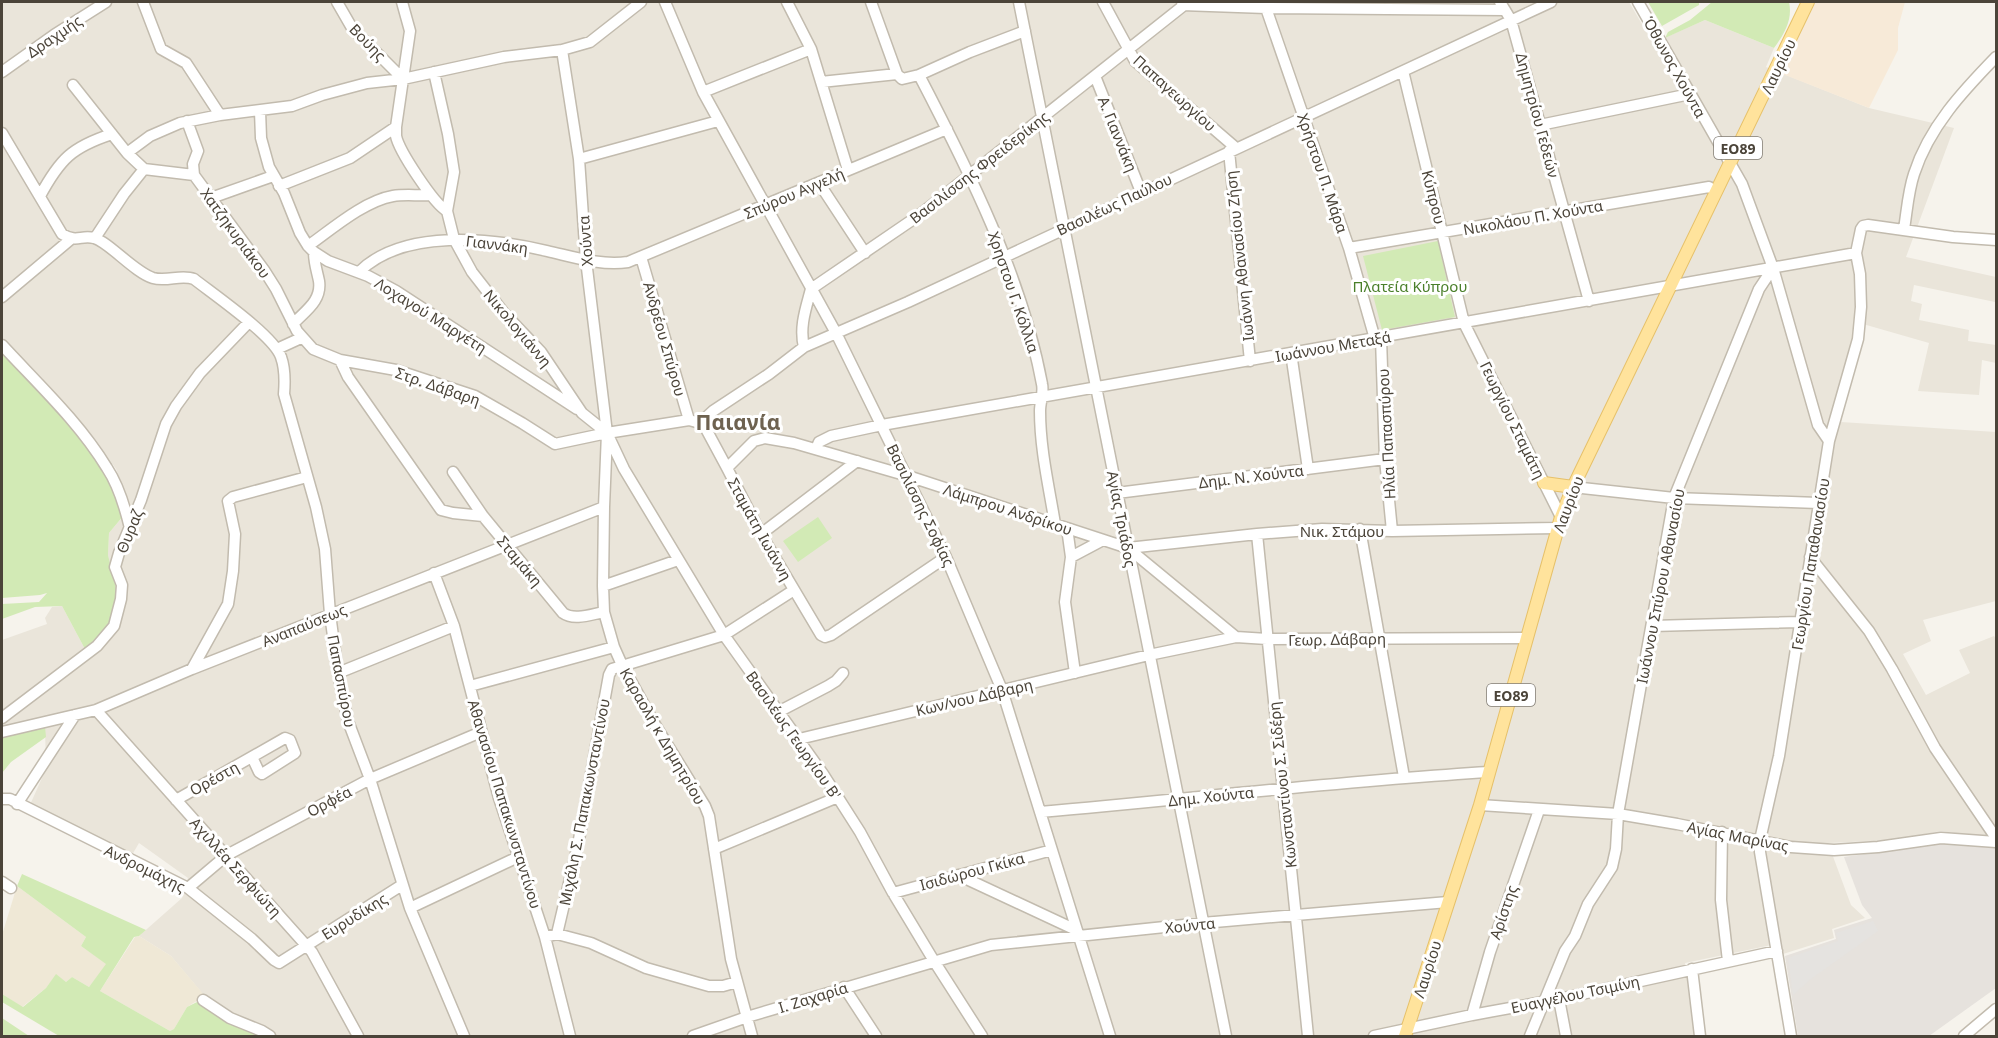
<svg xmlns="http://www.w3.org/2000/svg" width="1998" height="1038" viewBox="0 0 1998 1038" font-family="'Noto Sans',sans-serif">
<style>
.residential{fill:#eae5da}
.commercial{fill:#f7ead8}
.industrial{fill:#e6e2dd}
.education{fill:#efe8d6}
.green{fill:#d2eab5}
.parking{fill:#e5e3e0}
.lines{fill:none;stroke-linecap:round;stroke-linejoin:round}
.minor-casing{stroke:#c2bbae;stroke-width:13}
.major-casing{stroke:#e6c16a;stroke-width:14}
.minor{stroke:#fff;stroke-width:10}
.major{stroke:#ffe39c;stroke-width:12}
.labels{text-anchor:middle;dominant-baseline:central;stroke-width:6;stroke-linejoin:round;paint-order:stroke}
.shield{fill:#fff;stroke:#817c74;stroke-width:1.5}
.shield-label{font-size:14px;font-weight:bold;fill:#4b4439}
.street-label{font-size:15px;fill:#4b4439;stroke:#fff}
.park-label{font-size:15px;fill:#4a7f2a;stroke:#fff}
.district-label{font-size:21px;font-weight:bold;fill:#6e6250;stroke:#fff}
</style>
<rect width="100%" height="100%" fill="#f6f3ec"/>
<path class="residential" d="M 2,2 L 1629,2 L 1653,43 L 1705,20 L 1774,48 L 1766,67 L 1869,108 L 1954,128 L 1906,257 L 1996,277 L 1995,302 L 1914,285 L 1911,301 L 1922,304 L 1919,320 L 1969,330 L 1968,341 L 1996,345 L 1996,363 L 1982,360 L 1979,395 L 1918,391 L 1929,343 L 1863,324 L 1841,422 L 1996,432 L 1996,601 L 1923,620 L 1931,641 L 1903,654 L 1926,695 L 1970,673 L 1959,650 L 1994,636 L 1996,639 L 1996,839 L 1941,831 L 1892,840 L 1828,843 L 1851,905 L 1865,918 L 1832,929 L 1834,938 L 1783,954 L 1781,943 L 1685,963 L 1694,1036 L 277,1036 L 265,1028 L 233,1015 L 208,1000 L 171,956 L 139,936 L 182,898 L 188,878 L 139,843 L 132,855 L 29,807 L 46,769 L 45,727 L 2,736 L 2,640 L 47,624 L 45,618 L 52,607 L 62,606 L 86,651 L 110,567 L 108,555 L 109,533 L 131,507 L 116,469 L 96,440 L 42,378 L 2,337 Z"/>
<path class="commercial" d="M 1816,2 L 1905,2 L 1898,28 L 1898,50 L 1869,108 L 1780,73 Z"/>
<path class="industrial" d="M 1949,842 L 1996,847 L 1996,988 L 1929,1036 L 1798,1036 L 1785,956 L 1836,939 L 1834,930 L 1872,918 L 1862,905 L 1844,857 Z"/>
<path class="education" d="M 17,886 L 86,937 L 81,946 L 107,964 L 89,987 L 72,977 L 66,982 L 56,975 L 46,988 L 22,1007 L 2,994 L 2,935 Z
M 139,936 L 171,956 L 205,996 L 187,1007 L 174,1029 L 170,1031 L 100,991 L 135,937 Z"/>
<path class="green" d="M 1648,2 L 1699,2 L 1699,5 L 1662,26 Z
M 1712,2 L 1789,2 C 1793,20 1784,34 1774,48 L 1705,20 L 1665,38 L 1668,32 L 1690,20 Z
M 1438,241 L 1455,317 L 1382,330 L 1363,256 Z
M 2,350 L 72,425 L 105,470 L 124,515 L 109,533 L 108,555 L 117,593 L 112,620 L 86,651 L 62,606 L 35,607 L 2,619 L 2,604 L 39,602 L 47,593 L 40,595 L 2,598 Z
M 818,517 L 832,538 L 798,562 L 783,541 Z
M 45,726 L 46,737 L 11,762 L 2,773 L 2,736 Z
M 22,874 L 146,930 L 139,936 L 134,937 L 100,991 L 170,1031 L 174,1029 L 187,1007 L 197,1002 L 208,1009 L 266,1036 L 59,1036 L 2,1002 L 2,994 L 23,1007 L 46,988 L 56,974 L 66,982 L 72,977 L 89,987 L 106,964 L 81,946 L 86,937 L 17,886 Z
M 2,1018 L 29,1036 L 2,1036 Z"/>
<path class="parking" d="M 1873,921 L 1878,931 L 1811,979 L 1793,995 L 1788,958 L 1838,941 L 1836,933 Z"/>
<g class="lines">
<defs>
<path id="minor" d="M 143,2 L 161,49 L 186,63 L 220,115
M 337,2 L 352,28 L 403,79
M 665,2 L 703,92 L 836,333 L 946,557 L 1002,690 L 1110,1036
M 787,2 L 811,49 L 848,170
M 871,2 L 897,74
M 1019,2 L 1226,1036
M 1103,2 L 1135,61 L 1236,148
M 1500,2 L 1511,20 L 1589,301
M 1638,2 L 1742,184 L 1773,268 L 1818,425 L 1829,441
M 1182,5 L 1266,8 L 1505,10
M 1266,8 L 1349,248 L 1375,339
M 562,50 L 579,159 L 586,260 L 607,433 L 604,507 L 603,586 L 604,612 L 614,647 L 622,665 L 654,723 L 705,806 L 709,816 L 731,959 L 752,1036
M 1403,71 L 1464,323 L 1561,517
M 2,72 L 54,35 L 106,2
M 434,72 L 448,134 L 454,172 L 447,211 L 454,239 L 472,272 L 504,313 L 541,352 L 582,413 L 607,433 L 624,469 L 724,635 L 823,774 L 860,832 L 893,893 L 934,961 L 982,1036
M 919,75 C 969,171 1022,277 1042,384 C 1044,393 1040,402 1040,411 C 1040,449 1049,487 1055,524
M 1095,76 L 1141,192
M 821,82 L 897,74 L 902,79 L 919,75 L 970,52 L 1025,31
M 73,85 L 127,153 L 144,169 L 194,175 L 264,270 L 276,289 L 297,331 L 313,349 L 340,360 L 396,370 L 475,396 L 522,423 L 555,444 L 607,433 L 689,420 L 700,423
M 703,92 L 811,49
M 260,111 L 261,138 L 269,167 L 284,193 L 300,233 L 308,246 L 314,252 L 328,261 L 368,276 L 396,291 L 577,409
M 187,121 L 198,151 L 193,164 L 194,175
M 1540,125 L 1690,94
M 396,127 C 396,127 396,136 396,136 C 399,151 434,204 447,211
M 2,133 L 62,234 C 77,243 80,235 94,238 C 109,242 134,272 153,278 C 167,282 181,274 194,279 C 213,294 274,336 281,357 C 285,368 285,382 284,394 L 316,507 L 325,549 L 330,614 L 338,673 L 348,721 L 370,779 L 410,908 L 464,1036
M 1229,151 L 1250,361
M 127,153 L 150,136 L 180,123 L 220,115 L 292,106 L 322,95 L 367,83 L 403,79 L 504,57 L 562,50 L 590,42 L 641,2
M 579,159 L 718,121
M 819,183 L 865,253
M 279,186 L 350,158 L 396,127 L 410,31 L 402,2
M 40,196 C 60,159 72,147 112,134
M 211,198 L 273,176
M 1904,229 C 1907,211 1908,192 1914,174 C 1929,127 1963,91 1996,57
M 95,238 L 124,194 L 144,169
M 308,246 C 332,229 364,201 393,196 C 405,194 419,196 431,195
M 1349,248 L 1709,187 L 1716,191
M 641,257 L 689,420
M 359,272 C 403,228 492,238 547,251 C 574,257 601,266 628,262 L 947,129
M 2,297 L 71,239
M 293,324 C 305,311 322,301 319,281 C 317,271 314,263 314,252
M 1381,338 L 1385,459 L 1392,531
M 2,345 C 38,384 79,422 107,468 C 119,486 125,507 130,528
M 804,347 C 799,327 806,308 811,289 L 918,216 L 1188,2
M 277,349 L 301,338
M 1291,353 L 1308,469
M 340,360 L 348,377 L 441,510 L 453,513 L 483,516
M 700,423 L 713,411 L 769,374 L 804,347 L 908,302 L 1551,2
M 700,423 L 706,429 L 727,468 L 761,534 L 821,635 L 825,637 L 831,635 L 946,557
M 816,449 L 819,442 L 831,436 L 882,425 L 1856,253
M 727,468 L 754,441 L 765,438 L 794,443 L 908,476 L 1128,548 L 1236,637
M 453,472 L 483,516 L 563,613 C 574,621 592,614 604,612
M 1573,487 L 1674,498 L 1818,503
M 1117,493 L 1385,459
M 1067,528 L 1071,557 L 1065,602 L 1075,673
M 1360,529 L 1404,777
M 761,534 L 857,461
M 1257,534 L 1308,1036
M 1128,548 L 1257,534 L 1322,529 L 1392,531 L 1557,528
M 1071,557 L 1103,540
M 1810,557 L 1869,631 L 1892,669 L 1935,748 L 1996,838
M 434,573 L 454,626 L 499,798 L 545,937 L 570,1036
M 603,586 L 678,560
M 1652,626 L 1801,622
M 192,669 L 228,604 L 233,571 L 235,534 L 228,501 L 233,497 L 307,477
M 338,673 L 454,626
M 470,686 L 614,647
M 96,710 L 312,952 L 358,1036
M 778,712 L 828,686 L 836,681 L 843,673
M 2,718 L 97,646 L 114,626 L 121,599 L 122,585 L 115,567 L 119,553 L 141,500 L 166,424 L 176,406 L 200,373 L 249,322
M 2,732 L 96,710 L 192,669 L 604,507
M 799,739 L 1149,655 L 1236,637 L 1267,639 L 1527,638
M 2,799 L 10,799 L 188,888 L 252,939 L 274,960 L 279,963 L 402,885
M 176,800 L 285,738 L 290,740 L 295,753 L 262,774 L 259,772 L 252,757
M 17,804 L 75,715
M 1480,805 L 1618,814 L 1677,824 L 1791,847 L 1834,850 L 1878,847 L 1941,838 L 1996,842
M 1040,812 C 1190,799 1339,781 1489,772
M 1722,832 L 1721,900 L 1728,961
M 714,849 L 838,797
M 958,875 L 1076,930
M 2,882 L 11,888
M 188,888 L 227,855 L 370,779 L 481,732
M 893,893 L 1052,850
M 410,908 L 518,857
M 557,934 L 591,943 L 646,968 L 709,986 L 723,986 L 737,982
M 545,937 L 557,934 L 578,845 L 609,675 L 612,669 L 724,635 L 794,590
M 1692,969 L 1700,1036
M 844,987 L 876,1036
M 1559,999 L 1566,1036
M 203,1000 L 230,1018 L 262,1031 L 270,1036
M 1472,1015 L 1490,952 L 1539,810
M 693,1036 L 747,1017 L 991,945 L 1203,923 L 1448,902
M 1374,1036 L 1472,1015 L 1559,999 L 1777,951
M 1530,1036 L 1565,951 L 1575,936 L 1588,904 L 1612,867 L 1616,849 L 1618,814 L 1674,498 L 1759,289 L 1773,268
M 1791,1036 L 1760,852 L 1760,840 L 1779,756 L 1829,441 L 1858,339 L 1861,307 L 1860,274 L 1856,253 L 1861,229 L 1863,226 L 1868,225 L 1953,237 L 1996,240
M 1964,1036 L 1996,1009"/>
<path id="major" d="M 1544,483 L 1573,487
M 1405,1036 L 1480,805 L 1561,517 L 1573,487 L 1808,2"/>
</defs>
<use href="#minor" class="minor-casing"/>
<use href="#major" class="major-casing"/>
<use href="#minor" class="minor"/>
<use href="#major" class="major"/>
</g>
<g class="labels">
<g class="shield">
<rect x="1714" y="137" width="48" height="22" rx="4.5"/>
<rect x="1487" y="684" width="48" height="22" rx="4.5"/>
</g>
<g class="shield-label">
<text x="1738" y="148">ΕΟ89</text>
<text x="1511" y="695">ΕΟ89</text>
</g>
<g class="street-label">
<text transform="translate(54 36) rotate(-34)">Δραχμής</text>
<text transform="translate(368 42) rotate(46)">Βούης</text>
<text transform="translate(1778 66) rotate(-64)">Λαυρίου</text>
<text transform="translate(1675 67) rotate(61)">Όθωνος Χούντα</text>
<text transform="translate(1175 93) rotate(42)">Παπαγεωργίου</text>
<text transform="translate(1538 115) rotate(75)">Δημητρίου Γεδεών</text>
<text transform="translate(1118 134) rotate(68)">Α. Γιαννάκη</text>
<text transform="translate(979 167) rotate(-38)">Βασιλίσσης Φρειδερίκης</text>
<text transform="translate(1323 173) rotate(71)">Χρήστου Π. Μάρα</text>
<text transform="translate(794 193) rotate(-23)">Σπύρου Αγγελή</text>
<text transform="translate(1434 197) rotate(76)">Κύπρου</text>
<text transform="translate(1114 204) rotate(-25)">Βασιλέως Παύλου</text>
<text transform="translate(1533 217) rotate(-10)">Νικολάου Π. Χούντα</text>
<text transform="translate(236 233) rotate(54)">Χατζηκυριάκου</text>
<text transform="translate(585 241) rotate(-94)">Χούντα</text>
<text transform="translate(497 244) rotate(7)">Γιαννάκη</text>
<text transform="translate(1239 256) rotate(-96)">Ιωάννη Αθανασίου Ζήση</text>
<text transform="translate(1014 292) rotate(71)">Χρηστου Γ. Κόλλια</text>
<text transform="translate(431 315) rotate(32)">Λοχαγού Μαργέτη</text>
<text transform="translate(518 328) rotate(50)">Νικολογιάννη</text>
<text transform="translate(665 339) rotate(74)">Ανδρέου Σπύρου</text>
<text transform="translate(1333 346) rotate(-10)">Ιωάννου Μεταξά</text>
<text transform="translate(438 386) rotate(19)">Στρ. Δάβαρη</text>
<text transform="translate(1513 420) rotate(64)">Γεωργίου Σταμάτη</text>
<text transform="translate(1386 434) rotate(-93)">Ηλία Παπασπύρου</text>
<text transform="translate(1251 476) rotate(-7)">Δημ. Ν. Χούντα</text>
<text transform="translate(1568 504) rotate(-69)">Λαυρίου</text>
<text transform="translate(921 505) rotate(64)">Βασιλίσσης Σοφίας</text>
<text transform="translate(1008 509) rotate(18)">Λάμπρου Ανδρίκου</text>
<text transform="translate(1122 519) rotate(79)">Αγίας Τριάδος</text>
<text transform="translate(760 529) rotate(61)">Σταμάτη Ιωάννη</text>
<text transform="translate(129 531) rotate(-68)">Θυραζ</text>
<text x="1342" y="531">Νικ. Στάμου</text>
<text transform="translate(520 561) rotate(50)">Σταμάκη</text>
<text transform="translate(1810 564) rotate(-81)">Γεωργίου Παπαθανασίου</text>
<text transform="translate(1660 586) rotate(-79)">Ιωάννου Σπύρου Αθανασίου</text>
<text transform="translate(304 625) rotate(-22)">Αναπαύσεως</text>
<text transform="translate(1337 639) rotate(-1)">Γεωρ. Δάβαρη</text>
<text transform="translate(342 681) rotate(79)">Παπασπύρου</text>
<text transform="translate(974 697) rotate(-13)">Κων/νου Δάβαρη</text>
<text transform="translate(794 735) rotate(55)">Βασιλέως Γεωργίου Β'</text>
<text transform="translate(663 736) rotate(60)">Καραολή κ Δημητρίου</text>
<text transform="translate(214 778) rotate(-29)">Ορέστη</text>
<text transform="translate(1282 785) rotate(-96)">Κωνσταντίνου Σ. Σιδέρη</text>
<text transform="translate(1211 796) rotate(-6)">Δημ. Χούντα</text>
<text transform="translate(329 801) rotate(-28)">Ορφέα</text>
<text transform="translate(584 802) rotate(-79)">Μιχάλη Σ. Παπακωνσταντίνου</text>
<text transform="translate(505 804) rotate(73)">Αθανασίου Παπακωνσταντίνου</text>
<text transform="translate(1738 836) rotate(11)">Αγίας Μαρίνας</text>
<text transform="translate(236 867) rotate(48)">Αχιλλέα Σερφιώτη</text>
<text transform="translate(145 868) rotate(26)">Ανδρομάχης</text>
<text transform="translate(972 871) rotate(-15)">Ισιδώρου Γκίκα</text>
<text transform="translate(1503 912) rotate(-71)">Αρίστης</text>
<text transform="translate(354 916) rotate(-32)">Ευρυδίκης</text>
<text transform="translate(1190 925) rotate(-6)">Χούντα</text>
<text transform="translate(1427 969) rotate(-72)">Λαυρίου</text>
<text transform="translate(1575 994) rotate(-12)">Ευαγγέλου Τσιμίνη</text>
<text transform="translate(813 997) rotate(-17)">Ι. Ζαχαρία</text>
</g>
<g class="park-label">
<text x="1410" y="286">Πλατεία Κύπρου</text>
</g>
<g class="district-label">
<text x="738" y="422">Παιανία</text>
</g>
</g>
<rect width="1998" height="1038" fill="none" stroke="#4b4439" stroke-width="6"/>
</svg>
